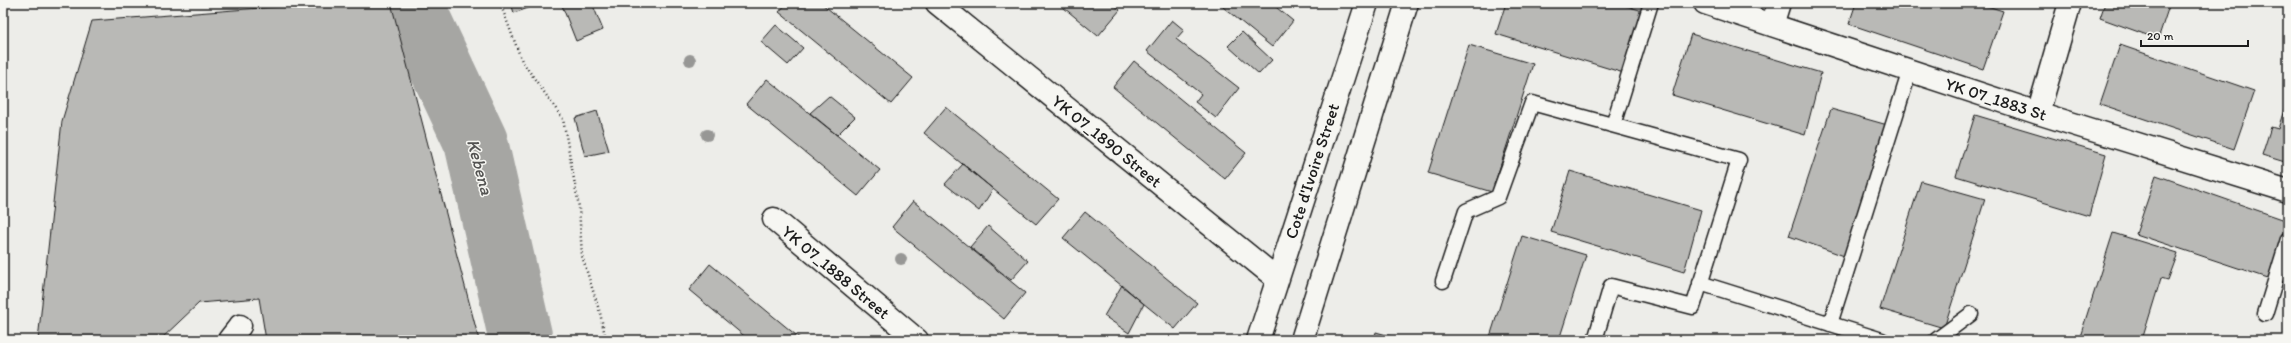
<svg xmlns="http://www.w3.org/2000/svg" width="2291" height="343" viewBox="0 0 2291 343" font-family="Itim,sans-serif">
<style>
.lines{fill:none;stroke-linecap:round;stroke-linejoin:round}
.river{stroke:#a6a6a3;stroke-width:64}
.building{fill:#b9b9b6;stroke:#1c1c1c}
.lane-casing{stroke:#1c1c1c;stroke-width:17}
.street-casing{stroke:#1c1c1c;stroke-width:25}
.secondary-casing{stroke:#1c1c1c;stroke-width:25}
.path{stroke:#1c1c1c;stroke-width:2.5;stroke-dasharray:1 3;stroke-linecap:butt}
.lane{stroke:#f6f6f2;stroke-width:14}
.street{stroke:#f6f6f2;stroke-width:22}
.secondary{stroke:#f6f6f2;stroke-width:22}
.tree{fill:#979795}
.labels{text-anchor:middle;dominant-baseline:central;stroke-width:3;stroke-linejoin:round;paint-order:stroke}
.street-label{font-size:17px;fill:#1c1c1c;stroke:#f6f6f2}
.water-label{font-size:18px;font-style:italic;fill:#535352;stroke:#f6f6f2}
</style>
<rect width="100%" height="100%" fill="#edede9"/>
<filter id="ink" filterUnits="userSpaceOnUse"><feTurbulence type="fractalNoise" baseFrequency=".025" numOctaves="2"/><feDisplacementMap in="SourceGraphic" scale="8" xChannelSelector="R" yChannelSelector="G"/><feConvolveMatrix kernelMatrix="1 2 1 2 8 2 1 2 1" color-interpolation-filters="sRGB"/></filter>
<g filter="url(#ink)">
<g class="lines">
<path class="river" d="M 411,3 L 476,142 L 521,340"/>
</g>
<path class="building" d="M 325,3 L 391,3 L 479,340 L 266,340 L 259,298 L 199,303 L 160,340 L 38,340 L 62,121 L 92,21 Z
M 511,3 L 533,3 L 534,6 L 514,13 Z
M 561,3 L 592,3 L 603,30 L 576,41 Z
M 787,3 L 821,3 L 913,78 L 891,104 L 779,12 Z
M 1058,3 L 1112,3 L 1120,10 L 1098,36 Z
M 1218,3 L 1271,3 L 1293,21 L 1272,47 Z
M 1506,3 L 1617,3 L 1646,12 L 1627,74 L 1496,34 Z
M 1856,3 L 1978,3 L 2003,11 L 1983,69 L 1849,24 Z
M 2105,3 L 2170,3 L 2158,39 L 2100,18 Z
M 1172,20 L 1184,30 L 1176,39 L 1239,88 L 1216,118 L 1195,102 L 1201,94 L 1147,51 Z
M 776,25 L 803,48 L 788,65 L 761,42 Z
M 1242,32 L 1272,60 L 1259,74 L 1228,46 Z
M 1691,34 L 1821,73 L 1805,135 L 1672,95 Z
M 1469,45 L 1533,64 L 1492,192 L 1428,173 Z
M 2120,45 L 2254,91 L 2234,149 L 2100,104 Z
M 1134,61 L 1246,153 L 1225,179 L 1113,87 Z
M 767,79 L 880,170 L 858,196 L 746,104 Z
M 829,96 L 855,117 L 837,135 L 810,113 Z
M 2288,97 L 2288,163 L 2262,155 L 2271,127 L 2278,129 Z
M 946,107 L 1058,199 L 1036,224 L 924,133 Z
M 1831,109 L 1891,126 L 1847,257 L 1789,236 Z
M 597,111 L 609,151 L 585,156 L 575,118 Z
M 1975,115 L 2106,154 L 2089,216 L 1956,176 Z
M 963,164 L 993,189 L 979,211 L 945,184 Z
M 1570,171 L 1701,210 L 1684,272 L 1551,232 Z
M 2156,175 L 2288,221 L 2271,279 L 2136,234 Z
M 1921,181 L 1985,199 L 1944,328 L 1880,309 Z
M 913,201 L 1025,293 L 1004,319 L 892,227 Z
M 1085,212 L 1197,303 L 1175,329 L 1063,238 Z
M 988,226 L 1028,261 L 1011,280 L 970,247 Z
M 2113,233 L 2178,253 L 2168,280 L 2161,278 L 2142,340 L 2079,340 Z
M 1522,236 L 1586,255 L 1559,340 L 1489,340 Z
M 710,264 L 802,340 L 749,340 L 689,290 Z
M 1122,285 L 1144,304 L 1129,333 L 1104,316 Z
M 1376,332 L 1404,340 L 1374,340 Z"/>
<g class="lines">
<defs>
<path id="lane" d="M 1613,125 L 1651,3
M 1443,281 L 1466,211 L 1498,197 L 1532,103 L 1739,160 L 1693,307 L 1611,286 L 1595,340
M 1700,283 L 1882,340
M 2265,314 L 2288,239
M 1830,324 L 1910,70
M 1936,340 L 1971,314"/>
<path id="street" d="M 937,3 L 1276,278
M 1705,3 L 2038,113 L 2288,191
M 1772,25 L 1779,3
M 2038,113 L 2070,3
M 774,219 L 917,340
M 229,340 L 240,326"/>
<path id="secondary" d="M 1258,340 L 1367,3
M 1302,340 L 1407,3"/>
</defs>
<use href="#lane" class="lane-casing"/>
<use href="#street" class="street-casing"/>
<use href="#secondary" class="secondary-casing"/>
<path class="path" d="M 500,3 L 522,61 L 563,119 L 579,207 L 582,256 L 600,313 L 606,340"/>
<use href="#lane" class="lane"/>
<use href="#street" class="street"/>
<use href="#secondary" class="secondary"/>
</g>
<g class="tree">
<circle cx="690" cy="60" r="6"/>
<circle cx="707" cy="135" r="6"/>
<circle cx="901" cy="259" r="6"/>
</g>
</g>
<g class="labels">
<g class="street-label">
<text transform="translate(1996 99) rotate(18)">YK 07_1883 St</text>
<text transform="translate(1107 141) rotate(39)">YK 07_1890 Street</text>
<text transform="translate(1312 171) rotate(-72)">Cote d'Ivoire Street</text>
<text transform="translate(836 272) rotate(40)">YK 07_1888 Street</text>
</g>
<g class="water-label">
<text transform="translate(480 167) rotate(75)">Kebena</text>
</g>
</g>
<rect width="2291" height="343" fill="none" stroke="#f6f6f2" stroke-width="16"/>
<rect x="8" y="8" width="2275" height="327" fill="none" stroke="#1c1c1c" stroke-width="1.5" filter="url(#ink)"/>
<path d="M2141 40v6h107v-6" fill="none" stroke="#1c1c1c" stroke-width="2"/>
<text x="2147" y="40" font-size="12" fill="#1c1c1c" stroke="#f6f6f2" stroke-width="3" paint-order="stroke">20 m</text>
</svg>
